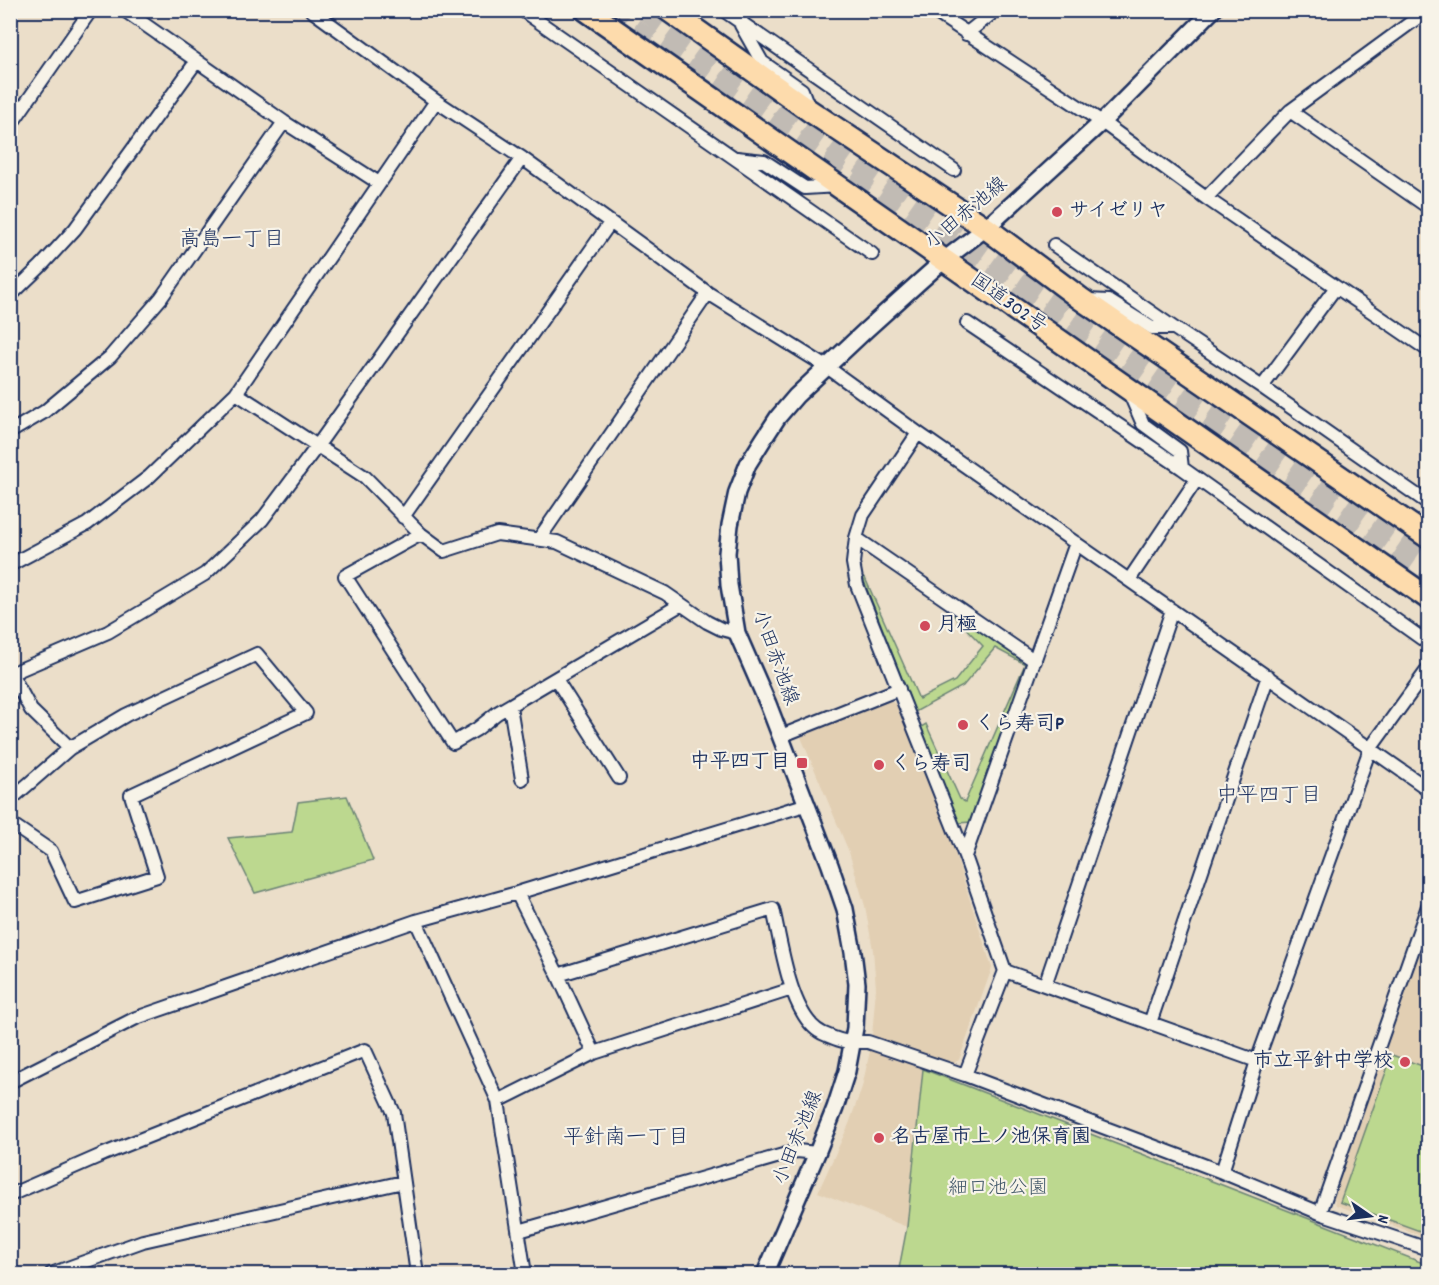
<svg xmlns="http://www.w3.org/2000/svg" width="1439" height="1285" viewBox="0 0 1439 1285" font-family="Dekko,'Klee One',sans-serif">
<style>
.built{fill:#e2cfb3}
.green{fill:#bcd88f;stroke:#6c8476;stroke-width:1.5}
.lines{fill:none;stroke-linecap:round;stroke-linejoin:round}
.motorway-tunnel{stroke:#c1bbb4;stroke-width:22;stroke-dasharray:22 11;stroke-linecap:butt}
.minor-casing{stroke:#1b2f5e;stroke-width:16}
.tertiary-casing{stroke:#1b2f5e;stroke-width:20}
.trunk-casing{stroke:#1b2f5e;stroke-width:26}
.minor{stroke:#f7f3e8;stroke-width:12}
.tertiary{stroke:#f7f3e8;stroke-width:15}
.trunk{stroke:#fddbac;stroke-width:21}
.poi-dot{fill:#d1495b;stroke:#f7f3e8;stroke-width:2}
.labels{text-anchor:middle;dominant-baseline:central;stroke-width:4.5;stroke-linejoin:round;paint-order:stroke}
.poi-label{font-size:20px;font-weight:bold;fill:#1b2f5e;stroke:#f7f3e8;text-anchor:start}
.street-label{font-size:20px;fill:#1b2f5e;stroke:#f7f3e8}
.park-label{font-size:20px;fill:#43596a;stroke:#f7f3e8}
.neighbourhood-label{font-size:21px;fill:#1b2f5e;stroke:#f7f3e8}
</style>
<rect width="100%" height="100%" fill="#ebdec9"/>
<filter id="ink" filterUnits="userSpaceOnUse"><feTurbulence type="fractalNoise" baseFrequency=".0167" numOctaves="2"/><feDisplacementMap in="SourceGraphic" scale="12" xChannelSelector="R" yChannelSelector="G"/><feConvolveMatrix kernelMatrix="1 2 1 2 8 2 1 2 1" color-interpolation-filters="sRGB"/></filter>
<g filter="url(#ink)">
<path class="built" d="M 889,700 L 897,705 L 948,832 L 992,968 L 959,1060 L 951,1065 L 872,1036 L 876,988 L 873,950 L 865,906 L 849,852 L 801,737 Z
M 1428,927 L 1428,1238 L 1336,1205 L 1334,1197 Z
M 870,1051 L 923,1069 L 907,1227 L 818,1192 L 849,1124 L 862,1087 Z"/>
<path class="green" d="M 862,576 L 865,578 L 919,699 L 955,681 L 983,646 L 943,605 L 1025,661 L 1026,666 L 971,822 L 958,823 L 921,727 L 926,724 L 960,799 L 965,802 L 1025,664 L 995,648 L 963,686 L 915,712 Z
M 347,796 L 373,860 L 255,893 L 228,838 L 292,832 L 298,802 Z
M 1392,1055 L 1428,1068 L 1428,1234 L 1340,1202 Z
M 923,1069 L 1423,1263 L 1424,1274 L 898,1274 L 907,1227 Z"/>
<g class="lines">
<path class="motorway-tunnel" d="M 606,10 L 1428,581
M 645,10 L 876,174 L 1428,558"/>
<defs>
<path id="minor" d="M 124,10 L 284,122 L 379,183
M 311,10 L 436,101 L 522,158 L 708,293 L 827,367 L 918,433 L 1428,789
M 522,10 L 872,254
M 723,10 L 954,170
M 932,10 L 1102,122 L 1206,198 L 1428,350
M 739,21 L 746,10
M 741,25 L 762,62 L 802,90 L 808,106
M 966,34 L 996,10
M 1290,111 L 1428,207
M 10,126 L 91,10
M 737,158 L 764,161 L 805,188 L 838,186
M 1206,198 L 1290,111 L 1428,10
M 1054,245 L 1174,328 L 1262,387 L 1428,503
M 10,296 L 41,266 L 75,229 L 196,62
M 1087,300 L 1109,301 L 1152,328 L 1174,328
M 967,323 L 1182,468 L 1428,643
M 1262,387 L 1336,287
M 1129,392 L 1143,424 L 1180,451 L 1182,468
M 236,393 L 365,477 L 421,534 L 444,551 L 497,534 L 557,542 L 665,593 L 707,622 L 721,629 L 737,633
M 10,432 L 44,412 L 110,357 L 161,298 L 284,122
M 918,433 L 863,515 L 856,538 L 853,563 L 857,585 L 965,856 L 1005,971 L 1257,1061
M 403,517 L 610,223
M 421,534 L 345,576 L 453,743 L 477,729 L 497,713 L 680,605
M 856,538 L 1035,661
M 539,539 L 708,293
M 10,565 L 87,524 L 149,477 L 236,393 L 436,101
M 1129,580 L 1197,479
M 11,673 L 31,710 L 70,748
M 10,674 L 108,632 L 205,574 L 262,520 L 318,445 L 522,158
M 556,679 L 619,778
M 510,706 L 522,779
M 781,736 L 899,689
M 10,800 L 70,748 L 126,715 L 257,654 L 306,713 L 131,795 L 157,876 L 75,902 L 51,851 L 10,823
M 965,856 L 1076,543
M 517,893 L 558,975 L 594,1053
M 416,921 L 498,1101 L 525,1274
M 558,975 L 773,909 C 781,942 790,1017 822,1033 C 831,1037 844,1043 854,1042 C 859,1042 862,1042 868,1042 L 965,1075 L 1140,1141 L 1222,1172 L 1320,1213 L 1428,1249
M 1045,985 L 1172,610
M 1150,1023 L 1268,676
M 965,1075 L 1005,971
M 10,1082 L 136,1018 L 416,921 L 517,893 L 808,804
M 498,1101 L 594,1053 L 792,989
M 1222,1172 L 1257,1061 L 1370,749 L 1428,669
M 10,1195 L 104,1154 L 365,1050 L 394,1113 L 417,1274
M 1320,1213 L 1428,906
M 519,1231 L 797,1151 L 817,1153
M 51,1274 L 143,1241 L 403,1182"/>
<path id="tertiary" d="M 765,1274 L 817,1153 L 835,1108 L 847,1071 L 855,1028 L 857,984 L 853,952 L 845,909 L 830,865 L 768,704 L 737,633 L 729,585 L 727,553 L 730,525 L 737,492 L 748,464 L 763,440 L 778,417 L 796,396 L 866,330 L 917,284 L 944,260 L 986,228 L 1102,122 L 1213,10"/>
<path id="trunk" d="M 586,10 L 1428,598
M 668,10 L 810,111 L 986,228 L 1081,299 L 1428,537"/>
</defs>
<use href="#minor" class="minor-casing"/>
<use href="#tertiary" class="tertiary-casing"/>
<use href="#trunk" class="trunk-casing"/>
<use href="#minor" class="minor"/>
<use href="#tertiary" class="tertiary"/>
<use href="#trunk" class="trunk"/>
</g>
</g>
<g class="poi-dot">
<circle cx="1057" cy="212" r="6"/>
<circle cx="925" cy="626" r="6"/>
<circle cx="963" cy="725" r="6"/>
<rect x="796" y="757" width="12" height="12" rx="3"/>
<circle cx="879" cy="765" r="6"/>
<circle cx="1405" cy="1062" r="6"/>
<circle cx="879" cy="1138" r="6"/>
</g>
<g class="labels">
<g class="poi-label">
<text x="1069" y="212">サイゼリヤ</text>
<text x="937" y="626">月極</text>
<text x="975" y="725">くら寿司P</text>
<text x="790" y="763" text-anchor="end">中平四丁目</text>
<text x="891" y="765">くら寿司</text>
<text x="1393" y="1062" text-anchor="end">市立平針中学校</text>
<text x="891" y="1138">名古屋市上ノ池保育園</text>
</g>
<g class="street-label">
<text transform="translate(967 214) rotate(-40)">小田赤池線</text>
<text transform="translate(1008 304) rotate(35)">国道302号</text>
<text transform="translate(774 658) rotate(70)">小田赤池線</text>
<text transform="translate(799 1138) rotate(-68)">小田赤池線</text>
</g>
<g class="park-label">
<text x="998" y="1189">細口池公園</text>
</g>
<g class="neighbourhood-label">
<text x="232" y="241">高島一丁目</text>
<text x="1269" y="797">中平四丁目</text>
<text x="626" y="1139">平針南一丁目</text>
</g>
</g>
<rect width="1439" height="1285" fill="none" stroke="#f7f3e8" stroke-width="36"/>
<rect x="18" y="18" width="1403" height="1249" fill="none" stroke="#1b2f5e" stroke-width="2" filter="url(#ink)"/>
<g transform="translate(1370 1216) rotate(104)" stroke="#f7f3e8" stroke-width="4.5" paint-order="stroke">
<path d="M0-4.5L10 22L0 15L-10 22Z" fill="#1b2f5e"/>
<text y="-9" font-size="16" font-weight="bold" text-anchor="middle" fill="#1b2f5e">N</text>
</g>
</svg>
